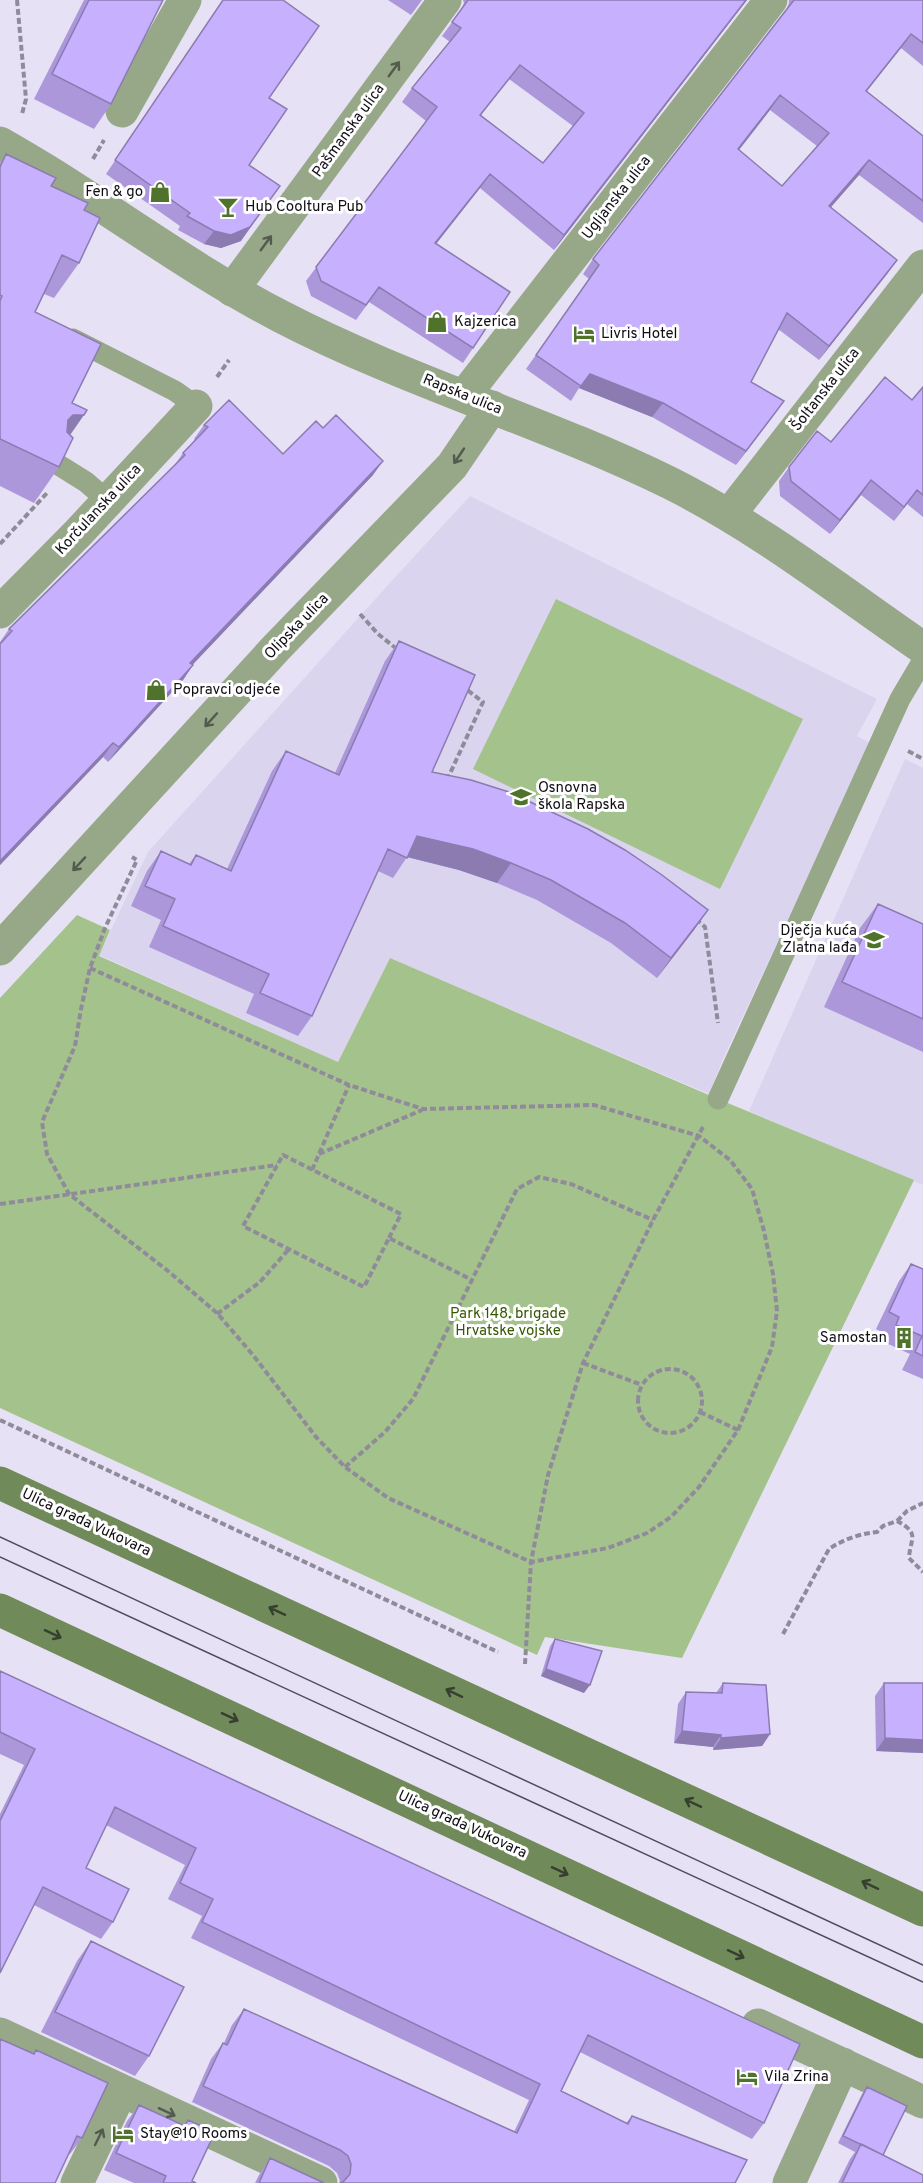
<svg xmlns="http://www.w3.org/2000/svg" width="923" height="2183" viewBox="0 0 923 2183" font-family="Overpass,sans-serif">
<style>
.built{fill:#dbd4ef}
.green{fill:#a4c28b}
.lines{fill:none;stroke-linecap:round;stroke-linejoin:round}
.path{stroke:#908b9a;stroke-width:4;stroke-dasharray:6 3;stroke-linecap:butt}
.service{stroke:#96a888;stroke-width:21}
.minor{stroke:#96a888;stroke-width:33}
.tertiary{stroke:#96a888;stroke-width:33}
.secondary{stroke:#718a5a;stroke-width:33}
.tram{stroke:#504d57;stroke-width:1.5}
.wall{fill:#ab97da;fill-rule:evenodd}
.shaded-wall{fill:#8b7bb1}
.building{fill:#c7b0fd;stroke:#8b7bb1;stroke-width:1.5;fill-rule:evenodd}
.oneway{stroke:#535b4e}
.oneway2{stroke:#374030}
.labels{text-anchor:middle;dominant-baseline:central;stroke-width:6;stroke-linejoin:round;paint-order:stroke}
.street-label{font-size:15px;fill:#100e14;stroke:#fff}
.poi-label{font-size:15px;fill:#100e14;stroke:#fff;text-anchor:start}
.park-label{font-size:15px;fill:#355802;stroke:#fff}
</style>
<rect width="100%" height="100%" fill="#e7e1f6"/>
<path class="built" d="M 470,496 L 877,699 L 857,736 L 870,743 L 723,1059 L 709,1094 L 390,958 L 338,1062 L 99,955 L 148,852 L 387,586 Z
M 905,759 L 923,768 L 923,1185 L 749,1111 Z"/>
<path class="green" d="M 556,599 L 803,719 L 720,889 L 473,769 Z
M 77,915 L 110,930 L 99,956 L 338,1062 L 390,958 L 718,1099 L 914,1180 L 682,1658 L 545,1637 L 537,1655 L 0,1408 L 0,998 Z"/>
<g class="lines">
<path class="path" d="M 17,0 L 26,99 L 22,114
M 93,159 L 104,140
M 217,377 L 229,360
M 0,544 L 47,493
M 360,614 L 378,634 L 398,650
M 908,751 L 923,759
M 447,780 L 483,702 L 466,689
M 696,919 L 705,927 L 718,1023
M 90,968 L 349,1085 L 423,1109 L 594,1105 L 699,1136 L 730,1160 L 752,1189 L 764,1231 L 773,1274 L 777,1311 L 772,1347 L 738,1430 L 699,1487 L 671,1517 L 647,1533 L 608,1548 L 531,1562 L 388,1498 L 345,1467 L 316,1437 L 253,1355 L 217,1313 L 168,1271 L 69,1194 L 47,1154 L 42,1122 L 75,1046 L 81,1009 L 90,968 L 105,928 L 137,860 L 132,857
M 319,1154 L 422,1110
M 312,1170 L 349,1085
M 0,1204 L 277,1165
M 389,1238 L 401,1214 L 283,1155 L 243,1226 L 364,1287 L 389,1238 L 472,1280
M 217,1314 L 260,1282 L 289,1249
M 583,1363 L 642,1385
M638 1401a32 32 0 1 1 64 0a32 32 0 1 1-64 0Z
M 700,1412 L 738,1430
M 0,1420 L 498,1652
M 345,1467 L 385,1432 L 413,1399 L 517,1189 L 539,1177 L 571,1184 L 653,1220
M 897,1521 L 907,1511 L 923,1503
M 783,1634 L 829,1549 C 844,1539 859,1534 877,1532 L 883,1526 L 897,1521 C 921,1534 910,1538 909,1558 L 923,1572
M 525,1664 L 531,1562 L 548,1475 L 583,1363 L 653,1220 L 704,1125"/>
<path class="service" d="M 73,339 L 175,391 L 196,406
M 54,462 L 86,482 L 108,501
M 718,1099 L 900,699 L 923,660"/>
<path class="minor" d="M 122,111 L 185,0
M 232,290 L 445,0
M 464,396 L 771,0
M 729,515 L 923,266
M 0,612 L 79,532 L 196,406
M 0,949 L 276,648 L 452,466 L 492,407
M 758,2025 L 923,2102
M 0,2034 L 321,2183
M 77,2183 L 121,2091
M 789,2183 L 843,2064"/>
<path class="tertiary" d="M 0,143 C 26,158 52,173 77,190 C 144,233 209,279 280,316 C 405,381 543,421 670,483 C 760,528 840,591 923,648"/>
<path class="secondary" d="M 0,1483 L 923,1910
M 0,1610 L 923,2042"/>
<path class="tram" d="M 0,1537 L 923,1965
M 0,1557 L 923,1982"/>
</g>
<path class="wall" d="M 84,0 L 163,0 L 111,104 L 94,129 L 34,99 Z
M 223,0 L 269,98 L 249,165 L 241,241 L 221,248 L 204,244 L 178,230 L 180,226 L 106,174 Z
M 388,0 L 422,0 L 411,15 Z
M 463,0 L 747,0 L 554,250 L 480,188 L 436,244 L 473,348 L 463,363 L 369,302 L 356,320 L 311,296 L 306,281 L 426,121 L 402,102 L 412,88 L 450,42 L 442,36 L 461,10 L 464,3 ZM 509,79 L 573,126 L 543,163 L 481,115 Z
M 789,0 L 923,0 L 923,66 L 901,48 L 867,91 L 923,136 L 923,223 L 859,175 L 830,207 L 897,260 L 887,274 L 819,360 L 778,329 L 751,382 L 784,401 L 736,465 L 652,417 L 579,388 L 571,401 L 526,369 L 589,279 L 583,274 L 593,259 L 787,8 L 789,3 ZM 770,110 L 817,146 L 782,186 L 739,150 Z
M 6,154 L 84,210 L 79,263 L 54,298 L 44,294 L 35,312 L 72,403 L 70,435 L 59,467 L 34,503 L 0,486 L 0,163 Z
M 923,387 L 923,517 L 907,504 L 894,521 L 861,495 L 830,534 L 780,496 L 779,481 L 789,467 L 831,442 L 912,400 Z
M 204,425 L 283,454 L 323,428 L 373,475 L 192,665 L 193,665 L 183,680 L 108,762 L 103,757 L 0,865 L 0,642 L 9,629 L 174,466 L 183,453 L 195,440 L 194,439 Z
M 399,641 L 432,772 L 708,910 L 694,930 L 657,978 L 611,943 L 537,900 L 497,883 L 459,870 L 407,857 L 393,878 L 378,871 L 312,1016 L 298,1036 L 246,1013 L 254,994 L 149,947 L 161,920 L 131,906 L 147,871 L 161,851 L 189,864 L 196,855 L 227,869 L 272,771 L 286,751 L 335,773 L 385,661 Z
M 878,904 L 923,924 L 923,1052 L 824,1007 L 860,928 Z
M 911,1264 L 923,1269 L 923,1379 L 902,1370 L 910,1354 L 884,1342 L 887,1335 L 876,1329 L 899,1281 Z
M 555,1639 L 584,1693 L 541,1676 L 550,1646 Z
M 0,1671 L 764,2123 L 752,2139 L 580,2052 L 561,2091 L 626,2123 L 632,2116 L 747,2160 L 339,2183 L 340,2181 L 337,2173 L 329,2166 L 192,2102 L 211,2059 L 223,2043 L 224,2043 L 232,2025 L 244,2009 L 514,2132 L 529,2100 L 191,1938 L 202,1916 L 168,1899 L 185,1865 L 106,1825 L 86,1868 L 113,1922 L 101,1939 L 34,1905 L 0,1973 L 0,1814 L 24,1765 L 0,1754 Z
M 723,1683 L 770,1734 L 762,1746 L 713,1750 L 713,1747 L 674,1743 L 678,1704 L 686,1692 L 716,1693 Z
M 884,1683 L 923,1683 L 923,1753 L 876,1751 L 875,1696 Z
M 91,1941 L 149,2056 L 135,2076 L 41,2032 L 77,1961 Z
M 36,2050 L 82,2138 L 70,2154 L 69,2154 L 33,2054 Z
M 867,2087 L 883,2155 L 923,2183 L 838,2183 L 850,2159 L 855,2152 L 838,2143 L 862,2094 Z
M 139,2105 L 184,2125 L 188,2120 L 192,2181 L 196,2183 L 134,2183 L 104,2170 L 127,2121 Z
M 270,2158 L 324,2183 L 255,2183 L 259,2175 Z"/>
<path class="shaded-wall" d="M 746,0 L 747,0 L 554,250 L 564,235 Z
M 911,34 L 901,48 L 855,105 L 866,91 Z
M 520,65 L 509,79 L 470,129 L 480,115 Z
M 780,95 L 770,110 L 728,164 L 738,149 Z
M 869,160 L 859,175 L 819,221 L 829,206 Z
M 490,174 L 480,188 L 425,258 L 435,243 Z
M 280,186 L 241,241 L 221,248 L 204,244 L 214,231 Z
M 897,260 L 887,274 L 819,360 L 829,346 Z
M 590,374 L 663,403 L 652,417 L 579,388 Z
M 784,401 L 774,415 L 736,465 L 746,451 Z
M 73,415 L 84,415 L 59,451 L 68,420 Z
M 383,461 L 373,475 L 180,678 L 190,663 Z
M 871,480 L 861,495 L 830,534 L 840,520 Z
M 917,490 L 907,504 L 894,521 L 904,507 Z
M 193,665 L 183,680 L 108,762 L 119,747 Z
M 113,743 L 103,757 L 0,865 L 0,861 Z
M 417,836 L 473,849 L 511,863 L 497,883 L 459,870 L 403,856 Z
M 708,910 L 694,930 L 657,978 L 671,958 Z
M 546,1669 L 590,1685 L 584,1693 L 541,1676 Z
M 682,1731 L 721,1735 L 713,1747 L 674,1743 Z
M 770,1734 L 762,1746 L 713,1750 L 721,1738 Z
M 885,1738 L 923,1740 L 923,1753 L 876,1751 Z"/>
<path class="building" d="M 89,0 L 163,0 L 111,104 L 52,74 Z
M 223,0 L 283,0 L 319,26 L 269,98 L 287,109 L 249,165 L 280,186 L 250,227 L 231,235 L 214,231 L 187,216 L 190,213 L 115,160 Z
M 468,0 L 746,0 L 564,235 L 490,174 L 435,243 L 510,292 L 473,348 L 379,287 L 366,305 L 321,281 L 316,267 L 437,107 L 412,88 L 461,28 L 452,22 ZM 520,65 L 584,113 L 543,163 L 480,115 Z
M 794,0 L 923,0 L 923,43 L 911,34 L 866,91 L 923,136 L 923,201 L 869,160 L 829,206 L 897,260 L 829,346 L 787,313 L 751,382 L 784,401 L 746,451 L 663,403 L 590,374 L 581,386 L 536,355 L 599,265 L 593,259 ZM 780,95 L 829,133 L 782,186 L 738,149 Z
M 6,154 L 56,178 L 51,186 L 88,203 L 84,210 L 100,218 L 79,263 L 62,255 L 35,312 L 101,344 L 72,403 L 87,410 L 84,415 L 73,415 L 68,420 L 67,432 L 73,438 L 59,467 L 0,439 L 0,301 L 2,296 L 0,295 L 0,167 Z
M 885,377 L 912,400 L 923,387 L 923,495 L 917,490 L 904,507 L 871,480 L 840,520 L 791,481 L 789,467 L 817,431 L 831,442 Z
M 229,400 L 283,454 L 316,421 L 323,428 L 336,415 L 383,461 L 190,663 L 193,665 L 119,747 L 113,743 L 0,861 L 0,644 L 12,631 L 9,629 L 185,455 L 183,453 L 208,427 L 204,425 Z
M 399,641 L 475,675 L 432,772 L 471,780 L 509,792 L 588,829 L 625,850 L 662,875 L 708,910 L 671,958 L 625,923 L 551,880 L 511,863 L 473,849 L 417,836 L 407,858 L 388,849 L 312,1016 L 260,993 L 269,974 L 163,926 L 175,899 L 145,886 L 161,851 L 191,865 L 196,855 L 231,871 L 286,751 L 339,775 Z
M 878,904 L 923,924 L 923,1019 L 842,982 Z
M 911,1264 L 923,1269 L 923,1356 L 915,1352 L 922,1336 L 896,1325 L 899,1317 L 889,1312 Z
M 555,1639 L 602,1651 L 590,1685 L 546,1669 Z
M 0,1671 L 800,2044 L 764,2123 L 588,2035 L 561,2091 L 628,2124 L 632,2116 L 747,2160 L 735,2183 L 340,2183 L 343,2182 L 350,2174 L 351,2164 L 348,2156 L 340,2150 L 203,2086 L 223,2043 L 227,2045 L 244,2009 L 517,2133 L 540,2084 L 202,1922 L 213,1899 L 180,1883 L 196,1848 L 115,1807 L 86,1868 L 129,1889 L 113,1922 L 43,1887 L 0,1973 L 0,1821 L 35,1749 L 0,1732 Z
M 723,1683 L 766,1685 L 770,1734 L 721,1738 L 721,1735 L 682,1731 L 686,1692 L 722,1693 Z
M 884,1683 L 923,1683 L 923,1740 L 885,1738 Z
M 91,1941 L 184,1987 L 149,2056 L 55,2012 Z
M 0,2039 L 34,2054 L 36,2050 L 108,2083 L 82,2138 L 77,2136 L 55,2183 L 0,2183 Z
M 867,2087 L 907,2106 L 883,2155 L 843,2136 Z
M 139,2105 L 185,2126 L 188,2120 L 215,2132 L 192,2181 L 196,2183 L 163,2183 L 166,2176 L 116,2153 Z
M 861,2144 L 923,2175 L 923,2183 L 842,2183 Z
M 270,2158 L 324,2183 L 259,2183 Z"/>
<defs><path id="oneway-shaft" d="M-6 0H5M1.5-3L5.5 0L1.5 3" fill="none" stroke-width="1.6" stroke-linecap="round" stroke-linejoin="round" transform="scale(1.5)"/></defs>
<g class="oneway">
<use href="#oneway-shaft" transform="translate(394 69) rotate(-54)"/>
<use href="#oneway-shaft" transform="translate(266 243) rotate(-54)"/>
<use href="#oneway-shaft" transform="translate(459 456) rotate(124)"/>
<use href="#oneway-shaft" transform="translate(211 720) rotate(132)"/>
<use href="#oneway-shaft" transform="translate(79 864) rotate(133)"/>
<use href="#oneway-shaft" transform="translate(167 2112) rotate(25)"/>
<use href="#oneway-shaft" transform="translate(99 2137) rotate(-64)"/>
</g>
<g class="oneway2">
<use href="#oneway-shaft" transform="translate(277 1611) rotate(-155)"/>
<use href="#oneway-shaft" transform="translate(53 1634) rotate(25)"/>
<use href="#oneway-shaft" transform="translate(454 1693) rotate(-155)"/>
<use href="#oneway-shaft" transform="translate(230 1717) rotate(25)"/>
<use href="#oneway-shaft" transform="translate(693 1803) rotate(-155)"/>
<use href="#oneway-shaft" transform="translate(560 1871) rotate(25)"/>
<use href="#oneway-shaft" transform="translate(870 1885) rotate(-155)"/>
<use href="#oneway-shaft" transform="translate(736 1954) rotate(25)"/>
</g>
<defs>
<symbol id="shop-bare" viewBox="-9 -9 18 18"><path d="M-5-2.5h2.3a2.7 3.5 0 0 1 5.4 0H5L5.5 6h-11ZM-1.5-2.5h3a1.5 2.3 0 0 0-3 0Z" fill="#50732b" stroke="#fff" stroke-width="2.5" paint-order="stroke"/></symbol>
<symbol id="bar-bare" viewBox="-9 -9 18 18"><path d="M-6-5H6L.8 .8V4.5H3.5V6h-7V4.5H-.8V.8Z" fill="#50732b" stroke="#fff" stroke-width="2.5" paint-order="stroke"/></symbol>
<symbol id="hotel-bare" viewBox="-9 -9 18 18"><path d="M-6-4.5h1.5V1H6V5H4.5V3h-9V5H-6ZM-4 0a1.8 1.8 0 1 1 3.6 0ZM.5 0V-2.5h3Q6-2.5 6 0Z" fill="#50732b" stroke="#fff" stroke-width="2.5" paint-order="stroke"/></symbol>
<symbol id="school-bare" viewBox="-9 -9 18 18"><path d="M0-5L7-2L0 1L-7-2ZM-4 1L0 2.5L4 1V4Q0 6-4 4Z" fill="#50732b" stroke="#fff" stroke-width="2.5" paint-order="stroke"/></symbol>
<symbol id="building-bare" viewBox="-9 -9 18 18"><path d="M-4-6H4V6H1V3H-1V6H-4ZM-2.5-4.3h1.7v1.8h-1.7ZM.8-4.3h1.7v1.8H.8ZM-2.5-1h1.7V.8h-1.7ZM.8-1h1.7V.8H.8Z" fill="#50732b" stroke="#fff" stroke-width="2.5" paint-order="stroke"/></symbol>
</defs>
<g fill-rule="evenodd">
<use href="#shop-bare" x="145" y="177" width="30" height="30"/>
<use href="#bar-bare" x="213" y="192" width="30" height="30"/>
<use href="#shop-bare" x="422" y="307" width="30" height="30"/>
<use href="#hotel-bare" x="569" y="319" width="30" height="30"/>
<use href="#shop-bare" x="141" y="675" width="30" height="30"/>
<use href="#school-bare" x="506" y="782" width="30" height="30"/>
<use href="#school-bare" x="859" y="925" width="30" height="30"/>
<use href="#building-bare" x="889" y="1323" width="30" height="30"/>
<use href="#hotel-bare" x="732" y="2062" width="30" height="30"/>
<use href="#hotel-bare" x="108" y="2119" width="30" height="30"/>
</g>
<g class="labels">
<g class="street-label">
<text transform="translate(349 131) rotate(-54)">Pašmanska ulica</text>
<text transform="translate(617 198) rotate(-52)">Ugljanska ulica</text>
<text transform="translate(826 390) rotate(-52)">Šoltanska ulica</text>
<text transform="translate(462 395) rotate(22)">Rapska ulica</text>
<text transform="translate(99 510) rotate(-47)">Korčulanska ulica</text>
<text transform="translate(297 627) rotate(-46)">Olipska ulica</text>
<text transform="translate(86 1523) rotate(25)">Ulica grada Vukovara</text>
<text transform="translate(462 1825) rotate(25)">Ulica grada Vukovara</text>
</g>
<g class="poi-label">
<text x="143" y="192" text-anchor="end">Fen &amp; go</text>
<text x="245" y="207">Hub Cooltura Pub</text>
<text x="454" y="322">Kajzerica</text>
<text x="601" y="334">Livris Hotel</text>
<text x="173" y="690">Popravci odjeće</text>
<text x="538" y="788">Osnovna<tspan x="538" dy="17">škola Rapska</tspan></text>
<text x="857" y="931" text-anchor="end">Dječja kuća<tspan x="857" dy="17">Zlatna lađa</tspan></text>
<text x="887" y="1338" text-anchor="end">Samostan</text>
<text x="764" y="2077">Vila Zrina</text>
<text x="140" y="2134">Stay@10 Rooms</text>
</g>
<g class="park-label">
<text x="508" y="1314">Park 148. brigade<tspan x="508" dy="17">Hrvatske vojske</tspan></text>
</g>
</g>
</svg>
